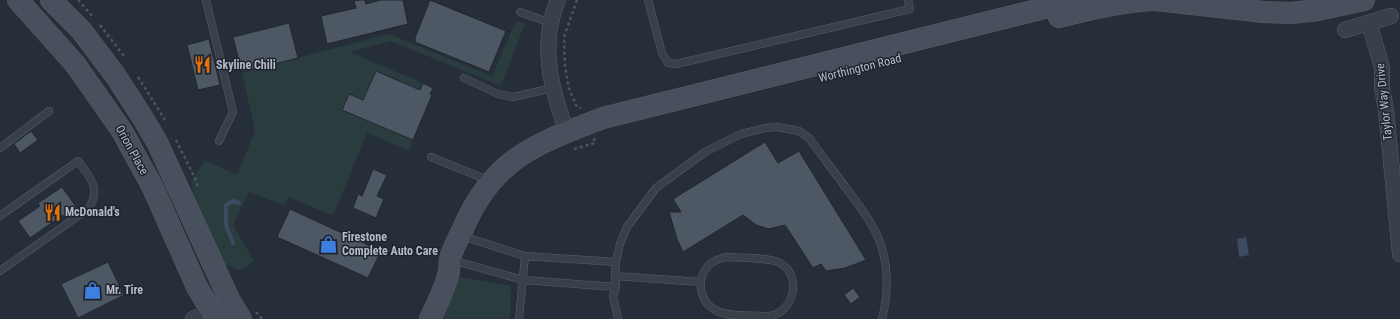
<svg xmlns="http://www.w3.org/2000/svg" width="1400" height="319" viewBox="0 0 1400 319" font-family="'Roboto Condensed',sans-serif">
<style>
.green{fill:#2a3c3d}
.water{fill:#3d4b61}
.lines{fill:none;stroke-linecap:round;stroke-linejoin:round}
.stream{stroke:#3d4b61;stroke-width:4}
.building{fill:#4e5865;stroke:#202731}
.lane-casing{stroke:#575e68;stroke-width:8}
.street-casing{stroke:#575e68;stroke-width:16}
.secondary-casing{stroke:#575e68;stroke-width:22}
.path{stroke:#47575a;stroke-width:2.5;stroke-dasharray:3 3;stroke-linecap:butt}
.lane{stroke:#39404a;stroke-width:7}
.street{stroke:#39404a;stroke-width:15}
.secondary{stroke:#484f5d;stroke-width:21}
.labels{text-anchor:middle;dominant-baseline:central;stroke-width:3;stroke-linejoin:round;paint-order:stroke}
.poi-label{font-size:12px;font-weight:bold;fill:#b5bbc6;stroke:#1e252f;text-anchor:start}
.street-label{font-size:12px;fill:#b5bbc6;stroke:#1e252f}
</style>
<rect width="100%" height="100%" fill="#262e3a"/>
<path class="green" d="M 516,21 L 525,23 L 501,86 L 391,41 L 350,52 L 423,83 L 420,90 L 376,71 L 363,100 L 343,110 L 413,140 L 409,151 L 367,133 L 333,216 L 289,197 L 285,206 L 249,192 L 233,225 L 254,261 L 246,267 L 237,270 L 224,263 L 196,205 L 191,181 L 205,160 L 237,175 L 255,131 L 242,72 L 389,34 L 492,76 Z
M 456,276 L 511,286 L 510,319 L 435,319 Z"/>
<path class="water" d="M 1246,237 L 1249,255 L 1239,257 L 1237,239 Z"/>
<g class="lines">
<path class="stream" d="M 233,243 L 226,225 L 226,205 L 233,201 L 239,203"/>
</g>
<path class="building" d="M 360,0 L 365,0 L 366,4 L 381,0 L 403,0 L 408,24 L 327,44 L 321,16 L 356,8 L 354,1 Z
M 430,0 L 506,31 L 489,72 L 415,42 L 415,38 Z
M 289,23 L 298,58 L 242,72 L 233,37 Z
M 209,39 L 220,85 L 198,90 L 187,45 Z
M 376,71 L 420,90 L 423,83 L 433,88 L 430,94 L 432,95 L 413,140 L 342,110 L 349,94 L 363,100 Z
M 31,131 L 38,140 L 20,153 L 14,144 Z
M 765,142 L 778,163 L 799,151 L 866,260 L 845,268 L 826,271 L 821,264 L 813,268 L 785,225 L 769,229 L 756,225 L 743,215 L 683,252 L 677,239 L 669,212 L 681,212 L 673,199 Z
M 373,169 L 387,175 L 377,196 L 384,199 L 376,218 L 353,208 L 358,194 L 362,196 Z
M 62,187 L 77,208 L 64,217 L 63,215 L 30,238 L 18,221 L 40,206 L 38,203 Z
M 290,209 L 381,251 L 368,278 L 277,237 Z
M 108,262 L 124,295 L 78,318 L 61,284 Z
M 853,288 L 860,297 L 851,304 L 844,295 Z"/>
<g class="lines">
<defs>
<path id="lane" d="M 206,0 L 233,112 L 219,141
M 648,0 L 662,53 L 668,63 L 676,64 L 910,9 L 908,0
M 520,12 L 551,23
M 464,78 L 498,94 L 513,97 L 553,88
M 0,148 L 49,111
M 431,157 L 490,181
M 0,216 L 78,161 C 90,177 102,189 88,209 L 0,271
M 462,236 L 525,256 L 616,262
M 725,257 C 738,258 769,257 780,263 C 805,277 792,319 763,316 C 750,315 727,317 715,310 C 699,301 696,278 709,265 C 713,261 719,259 725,257 Z
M 452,260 L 523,280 L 616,287
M 615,276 L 701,282
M 519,319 L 525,256
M 618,319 L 613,296 L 616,287 L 615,276 L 616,262 L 620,244 L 627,227 L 656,188 L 705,152 L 741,134 L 765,128 L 778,127 L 799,131 L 809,138 C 822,156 836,174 849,192 C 859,205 870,220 877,235 C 889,261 889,292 882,319"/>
<path id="street" d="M 558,0 C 539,44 551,89 567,132
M 1369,23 L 1382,67 L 1382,87 L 1386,110 L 1400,254
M 1345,30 L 1391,16
M 193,319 L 211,311"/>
<path id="secondary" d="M 18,0 L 75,64 L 122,131 L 153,188 L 197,287 L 216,319
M 51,0 L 81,30 L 115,75 L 141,115 L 157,142 L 230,301 L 241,319
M 1156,0 L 1264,12 L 1291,13 L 1318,10 L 1364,0
M 1059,17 C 1090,9 1120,2 1152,0
M 430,319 C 437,304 446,287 449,271 C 450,267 449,263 450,259 C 452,249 458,240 462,231 C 492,159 535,144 603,118 L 1077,0"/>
</defs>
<use href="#lane" class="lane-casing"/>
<use href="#street" class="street-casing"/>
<use href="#secondary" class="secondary-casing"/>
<path class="path" d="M 78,0 L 93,17
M 577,0 L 564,37 L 565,66 L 569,89 L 577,107 L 581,108
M 100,25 L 124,56
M 138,77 L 165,120
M 176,140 L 195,178 L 198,188
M 574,149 L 595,143 L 594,138
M 256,312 L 262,319"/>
<use href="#lane" class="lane"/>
<use href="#street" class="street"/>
<use href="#secondary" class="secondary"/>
</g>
<defs>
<symbol id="restaurant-bare" viewBox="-9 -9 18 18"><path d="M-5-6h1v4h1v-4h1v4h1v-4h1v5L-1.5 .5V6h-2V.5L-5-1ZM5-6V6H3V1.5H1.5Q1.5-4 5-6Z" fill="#e8710a" stroke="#1e252f" stroke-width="2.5" paint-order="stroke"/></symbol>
<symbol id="shop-bare" viewBox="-9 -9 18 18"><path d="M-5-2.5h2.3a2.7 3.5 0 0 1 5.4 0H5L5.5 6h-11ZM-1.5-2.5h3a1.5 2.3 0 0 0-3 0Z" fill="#3f7fe0" stroke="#1e252f" stroke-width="2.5" paint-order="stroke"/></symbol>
</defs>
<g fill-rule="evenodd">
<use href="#restaurant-bare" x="190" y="52" width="25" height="25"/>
<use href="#restaurant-bare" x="40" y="200" width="25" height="25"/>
<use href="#shop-bare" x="316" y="232" width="25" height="25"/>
<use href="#shop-bare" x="80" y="278" width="25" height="25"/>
</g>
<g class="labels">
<g class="poi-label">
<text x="216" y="65">Skyline Chili</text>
<text x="65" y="212">McDonald's</text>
<text x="342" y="237">Firestone<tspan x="342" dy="14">Complete Auto Care</tspan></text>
<text x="106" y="290">Mr. Tire</text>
</g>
<g class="street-label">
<text transform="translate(860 68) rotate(-14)">Worthington Road</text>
<text transform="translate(1384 102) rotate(-96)">Taylor Way Drive</text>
<text transform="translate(132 150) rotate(61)">Orion Place</text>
</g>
</g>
</svg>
